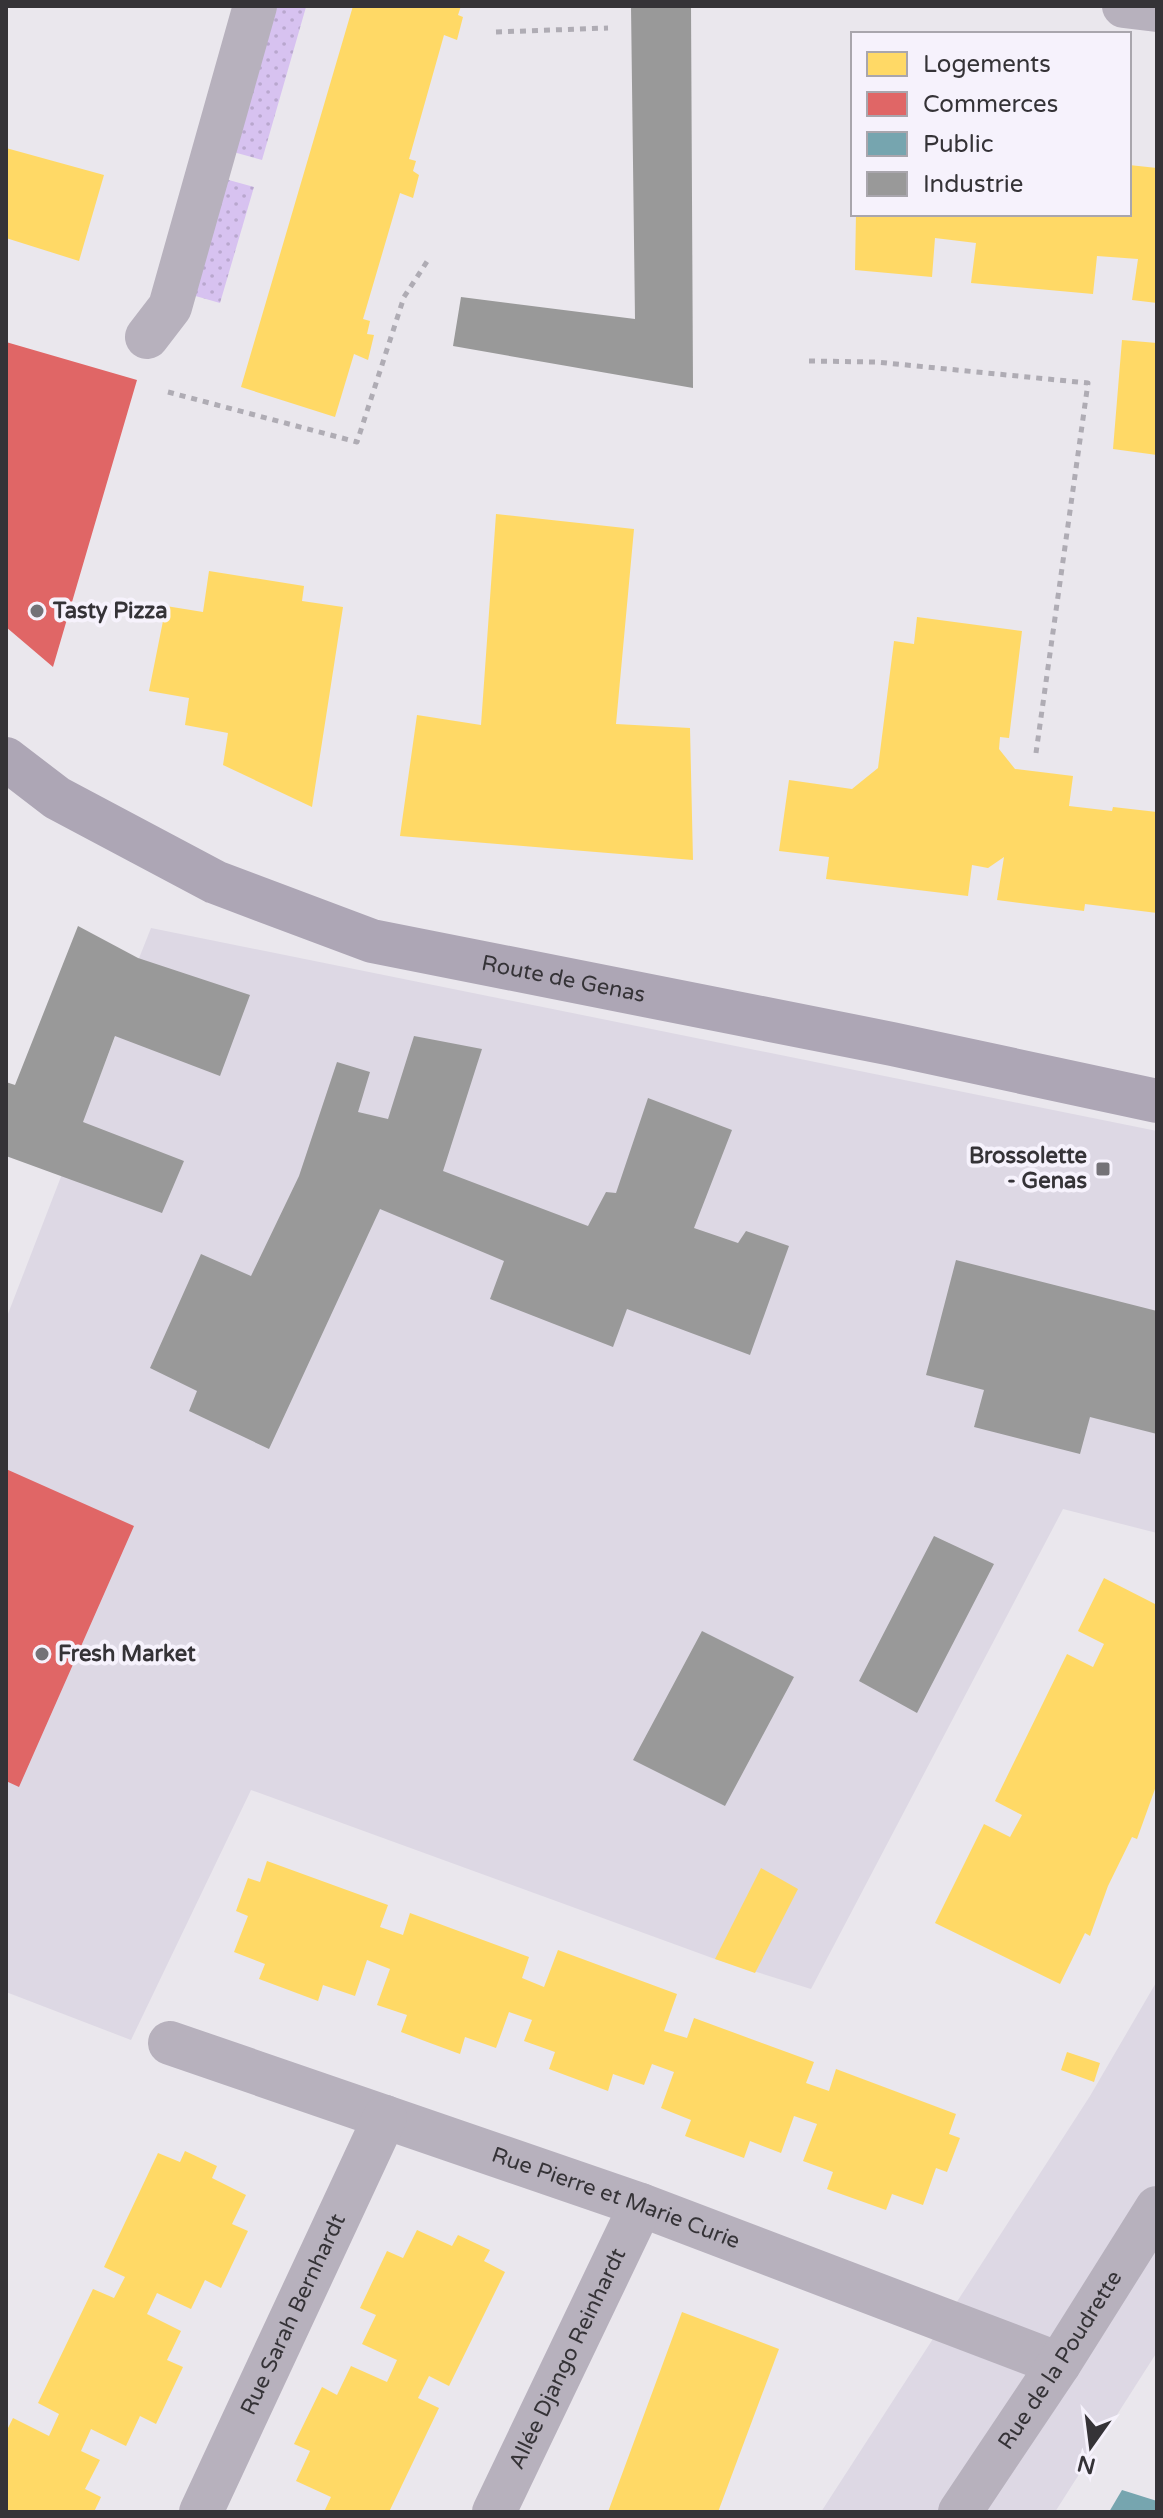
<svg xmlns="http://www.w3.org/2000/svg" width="1163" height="2518" viewBox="0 0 1163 2518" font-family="'Varela Round',sans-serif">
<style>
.built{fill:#ddd8e4}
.green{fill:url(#green-dots)}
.homes{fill:#ffd966}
.shops{fill:#e06666}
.public{fill:#76a5af}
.industry{fill:#999}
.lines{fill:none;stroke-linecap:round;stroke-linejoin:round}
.path{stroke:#afacb4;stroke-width:5;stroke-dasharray:6 6;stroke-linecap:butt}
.pedestrian{stroke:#b7b1bd;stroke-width:44}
.minor{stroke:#b7b1bd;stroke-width:44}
.secondary{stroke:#ada6b5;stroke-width:44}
.poi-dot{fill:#747277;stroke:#f6f2fc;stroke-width:3}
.labels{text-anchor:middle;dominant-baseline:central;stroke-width:8;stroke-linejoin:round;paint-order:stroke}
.poi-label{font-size:22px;font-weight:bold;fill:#353337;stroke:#f6f2fc;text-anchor:start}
.street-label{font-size:22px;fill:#353337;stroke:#f6f2fc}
</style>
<defs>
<pattern id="green-dots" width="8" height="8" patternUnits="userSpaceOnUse" patternTransform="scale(2)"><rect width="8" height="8" fill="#d7c2f0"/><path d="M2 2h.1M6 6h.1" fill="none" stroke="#b9a7ce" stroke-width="1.8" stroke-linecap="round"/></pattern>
</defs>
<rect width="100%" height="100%" fill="#eae7ed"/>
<path class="built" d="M 151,928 L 1157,1131 L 1157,1533 L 1063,1509 L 811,1989 L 715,1959 L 251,1790 L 131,2040 L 6,1992 L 6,1319 L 115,1037 L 109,1034 Z
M 1157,1981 L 1157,2352 L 1055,2512 L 821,2512 L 1090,2096 Z"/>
<path class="green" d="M 267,6 L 306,7 L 262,160 L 226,150 Z
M 218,177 L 254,187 L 220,303 L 185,293 Z"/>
<path class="homes" d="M 353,6 L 461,6 L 458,15 L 463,17 L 457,40 L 444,35 L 409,159 L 416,161 L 413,171 L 419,175 L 413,198 L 400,193 L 363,319 L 370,321 L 367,334 L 374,335 L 368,360 L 354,354 L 335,417 L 241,387 Z
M 6,148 L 104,175 L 79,261 L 6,238 Z
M 1129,165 L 1157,168 L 1157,303 L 1132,300 L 1138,259 L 1097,256 L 1093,294 L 971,283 L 976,243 L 935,238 L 932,277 L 855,270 L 856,214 L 1129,214 Z
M 1122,340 L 1157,343 L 1157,455 L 1113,449 Z
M 496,514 L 634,529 L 616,724 L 690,728 L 693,860 L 400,836 L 417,715 L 481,725 Z
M 209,571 L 304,586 L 302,601 L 343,607 L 312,807 L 223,765 L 228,733 L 185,725 L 189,698 L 149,691 L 166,606 L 203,612 Z
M 917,617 L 1022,631 L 1009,738 L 1000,737 L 999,749 L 1015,769 L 1073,776 L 1069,806 L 1112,811 L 1113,807 L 1157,812 L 1157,913 L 1085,904 L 1084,911 L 997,900 L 1004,857 L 988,868 L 972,865 L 968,896 L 826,879 L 829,857 L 779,851 L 789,780 L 852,789 L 878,768 L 894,641 L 914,644 Z
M 1104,1578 L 1157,1605 L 1157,1791 L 1155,1789 L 1137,1839 L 1132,1837 L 1108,1886 L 1090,1936 L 1085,1933 L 1060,1984 L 935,1923 L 984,1824 L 1010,1837 L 1022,1815 L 995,1801 L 1067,1654 L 1093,1667 L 1104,1644 L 1078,1631 Z
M 267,1861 L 388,1905 L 380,1927 L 403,1935 L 410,1913 L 529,1957 L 522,1978 L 544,1987 L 558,1950 L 677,1994 L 664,2031 L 687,2038 L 694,2018 L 814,2062 L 806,2083 L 829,2091 L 836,2069 L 956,2114 L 949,2134 L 960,2138 L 947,2172 L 936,2168 L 923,2205 L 892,2194 L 886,2210 L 827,2189 L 833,2172 L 803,2161 L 817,2124 L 794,2116 L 781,2153 L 750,2141 L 744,2158 L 685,2136 L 691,2120 L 661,2108 L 674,2072 L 652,2064 L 644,2085 L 613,2074 L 608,2091 L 549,2069 L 555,2052 L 524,2041 L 532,2020 L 509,2012 L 496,2048 L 465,2037 L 460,2054 L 430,2043 L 401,2032 L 407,2015 L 377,2005 L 390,1969 L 367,1960 L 355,1996 L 323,1985 L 318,2001 L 259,1979 L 265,1964 L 234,1952 L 248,1916 L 236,1911 L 248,1878 L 260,1882 Z
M 761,1868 L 798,1889 L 755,1973 L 715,1959 Z
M 1067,2052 L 1100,2063 L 1094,2082 L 1061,2070 Z
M 185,2151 L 217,2166 L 212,2178 L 246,2195 L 232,2224 L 248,2231 L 221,2288 L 205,2280 L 191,2309 L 157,2293 L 147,2314 L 181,2331 L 167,2360 L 183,2367 L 156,2424 L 140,2416 L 126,2446 L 91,2429 L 81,2451 L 100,2460 L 85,2489 L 101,2497 L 94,2512 L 6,2512 L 6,2432 L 13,2418 L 49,2436 L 59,2414 L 38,2403 L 93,2289 L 114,2298 L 125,2277 L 104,2267 L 158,2153 L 180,2162 Z
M 417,2230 L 452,2246 L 458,2235 L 490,2250 L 484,2261 L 505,2272 L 449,2386 L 429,2376 L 418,2398 L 439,2408 L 389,2512 L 324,2512 L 331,2497 L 296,2481 L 310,2451 L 294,2444 L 322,2387 L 337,2395 L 351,2366 L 387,2382 L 397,2360 L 362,2344 L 376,2315 L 360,2308 L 387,2251 L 403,2258 Z
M 682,2312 L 779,2349 L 718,2512 L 608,2512 Z"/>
<path class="shops" d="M 6,342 L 137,380 L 53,667 L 6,627 Z
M 6,1469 L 134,1526 L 19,1787 L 6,1781 Z"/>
<path class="public" d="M 1122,2490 L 1157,2501 L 1157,2512 L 1109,2512 Z"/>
<path class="industry" d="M 631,6 L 691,6 L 693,388 L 453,346 L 461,297 L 635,319 Z
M 78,926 L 138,958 L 250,995 L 220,1076 L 115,1036 L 83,1122 L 184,1161 L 162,1213 L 6,1156 L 6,1082 L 15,1085 Z
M 414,1036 L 482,1049 L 443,1171 L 588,1226 L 606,1192 L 616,1193 L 648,1098 L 732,1130 L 694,1228 L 738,1243 L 746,1231 L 789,1246 L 750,1355 L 627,1309 L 613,1347 L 490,1299 L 504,1261 L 380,1209 L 269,1449 L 189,1411 L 197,1391 L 150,1368 L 201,1254 L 251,1276 L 299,1176 L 337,1062 L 370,1072 L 358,1112 L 388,1119 Z
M 956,1260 L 1157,1311 L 1157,1434 L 1090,1417 L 1080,1454 L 974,1427 L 984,1390 L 926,1375 Z
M 934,1536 L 994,1564 L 917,1713 L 859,1681 Z
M 702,1631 L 794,1677 L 725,1806 L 633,1760 Z"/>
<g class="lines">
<path class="path" d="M 496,32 L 608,28
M 809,361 L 876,362 L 1088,383 L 1036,753
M 168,392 L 357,442 L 404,297 L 428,260"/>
<path class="pedestrian" d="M 147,337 L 170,307 L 255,6"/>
<g class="minor">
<path d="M 1124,6 L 1157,10"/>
<path id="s1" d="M 170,2043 L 641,2205 L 1059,2364"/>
<path id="s2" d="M 201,2512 L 385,2117"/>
<path id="s3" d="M 494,2512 L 641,2205"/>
<path id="s4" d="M 960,2512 L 1059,2364 L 1157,2208"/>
</g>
<path class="secondary" id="s5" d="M 6,759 L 57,798 L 215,882 L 372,941 L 892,1044 L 1157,1101"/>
</g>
<g class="poi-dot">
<circle cx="37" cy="611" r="8"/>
<rect x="1095" y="1161" width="16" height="16" rx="4"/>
<circle cx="42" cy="1654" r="8"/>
</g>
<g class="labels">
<g class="poi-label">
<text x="53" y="611">Tasty Pizza</text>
<text x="1087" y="1156" text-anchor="end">Brossolette<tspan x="1087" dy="25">- Genas</tspan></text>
<text x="58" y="1654">Fresh Market</text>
</g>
<g class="street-label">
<text stroke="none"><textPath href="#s5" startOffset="606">Route de Genas</textPath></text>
<text stroke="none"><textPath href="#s1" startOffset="472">Rue Pierre et Marie Curie</textPath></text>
<text stroke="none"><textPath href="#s2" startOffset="218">Rue Sarah Bernhardt</textPath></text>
<text stroke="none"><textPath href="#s3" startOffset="170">Allée Django Reinhardt</textPath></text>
<text stroke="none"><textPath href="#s4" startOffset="182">Rue de la Poudrette</textPath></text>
</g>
</g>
<rect width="1163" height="2518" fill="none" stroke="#353337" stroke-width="16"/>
<rect x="851" y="32" width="280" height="184" fill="#f6f2fc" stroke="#a9a6ad" stroke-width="2"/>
<rect x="867" y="52" width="40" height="24" fill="#ffd966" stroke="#a9a6ad" stroke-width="2"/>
<text x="923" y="72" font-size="24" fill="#353337">Logements</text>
<rect x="867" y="92" width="40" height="24" fill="#e06666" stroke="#a9a6ad" stroke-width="2"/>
<text x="923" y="112" font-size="24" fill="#353337">Commerces</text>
<rect x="867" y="132" width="40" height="24" fill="#76a5af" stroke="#a9a6ad" stroke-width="2"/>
<text x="923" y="152" font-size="24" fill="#353337">Public</text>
<rect x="867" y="172" width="40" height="24" fill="#999999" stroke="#a9a6ad" stroke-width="2"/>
<text x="923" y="192" font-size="24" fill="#353337">Industrie</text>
<g transform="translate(1091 2446) rotate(194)" stroke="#f6f2fc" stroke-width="6" paint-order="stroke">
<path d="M0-6L14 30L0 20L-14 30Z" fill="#353337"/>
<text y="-12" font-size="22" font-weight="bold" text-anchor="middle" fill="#353337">N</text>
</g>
</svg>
